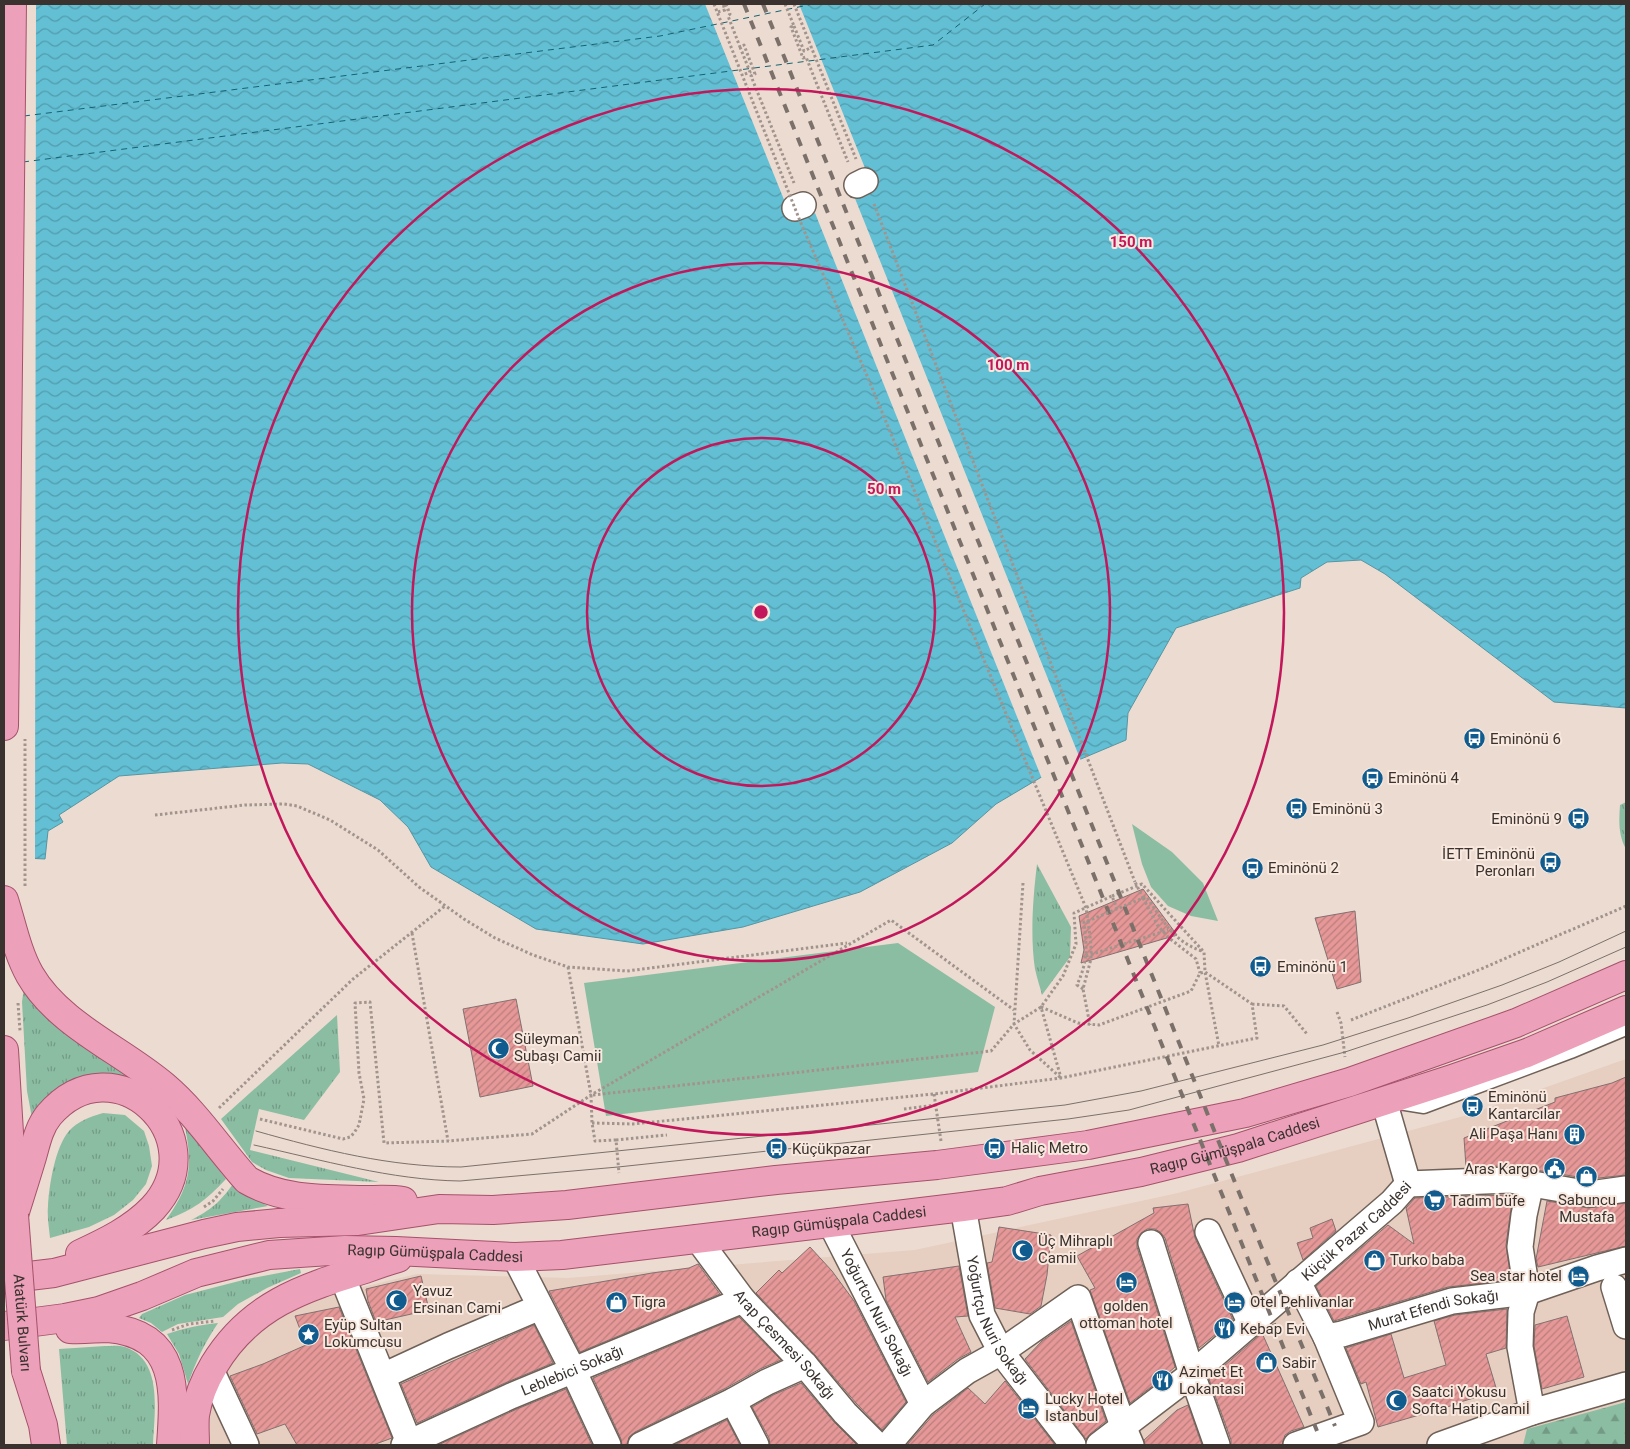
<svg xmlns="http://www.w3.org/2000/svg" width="1630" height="1449" viewBox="0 0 1630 1449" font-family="Roboto,sans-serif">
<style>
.built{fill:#e6cec0}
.grass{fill:url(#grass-tufts)}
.forest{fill:url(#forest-firs)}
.park{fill:#8bbda3}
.water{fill:url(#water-waves);stroke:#5695a2}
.pier{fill:#ecdbd1}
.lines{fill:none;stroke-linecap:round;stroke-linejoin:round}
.ferry{stroke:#156271;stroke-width:1;stroke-dasharray:6 5;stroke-linecap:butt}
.building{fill:url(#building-hatch);stroke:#837070}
.lane-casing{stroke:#6f6157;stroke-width:15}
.street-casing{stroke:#6f6157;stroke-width:28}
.primary-casing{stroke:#a6516b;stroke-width:30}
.path{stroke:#a1948d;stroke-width:3;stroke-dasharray:2.5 2.5;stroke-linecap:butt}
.lane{stroke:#fff;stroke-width:12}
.street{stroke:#fff;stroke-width:25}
.primary{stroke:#eca0ba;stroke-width:28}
.tram{stroke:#7b716a;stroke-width:1}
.rail{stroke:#7b716a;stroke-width:4;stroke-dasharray:9 9;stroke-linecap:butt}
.primary-bridge-casing{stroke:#a6516b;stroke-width:30;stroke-linecap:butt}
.path-bridge{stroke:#a1948d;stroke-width:3;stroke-dasharray:2.5 2.5;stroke-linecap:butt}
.primary-bridge{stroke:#eca0ba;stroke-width:28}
.ring{fill:none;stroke:#c2185b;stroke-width:2.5}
.labels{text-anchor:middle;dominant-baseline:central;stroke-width:4;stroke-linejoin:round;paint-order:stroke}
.poi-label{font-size:15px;fill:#39322e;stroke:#f9e8de;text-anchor:start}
.street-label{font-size:15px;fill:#39322e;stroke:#f9e8de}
.centre{fill:#c2185b;stroke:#f9e8de;stroke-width:2.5}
.ring-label{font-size:15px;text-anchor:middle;font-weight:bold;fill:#c2185b;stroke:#f9e8de;stroke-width:4;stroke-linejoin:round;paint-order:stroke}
</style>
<defs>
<pattern id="grass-tufts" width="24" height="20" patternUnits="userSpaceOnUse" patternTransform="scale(1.25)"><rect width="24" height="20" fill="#8bbda3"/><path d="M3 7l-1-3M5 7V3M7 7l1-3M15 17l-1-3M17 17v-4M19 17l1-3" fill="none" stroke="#739a85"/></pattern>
<pattern id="forest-firs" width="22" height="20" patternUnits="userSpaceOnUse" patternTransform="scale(1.25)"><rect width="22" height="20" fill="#8bbda3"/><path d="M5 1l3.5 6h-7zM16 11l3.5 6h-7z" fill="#739a85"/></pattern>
<pattern id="water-waves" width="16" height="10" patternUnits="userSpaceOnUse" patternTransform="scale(1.25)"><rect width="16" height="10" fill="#62bfd4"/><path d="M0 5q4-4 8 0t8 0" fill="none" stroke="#529cac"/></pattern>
<pattern id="building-hatch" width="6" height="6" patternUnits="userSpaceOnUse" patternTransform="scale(1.25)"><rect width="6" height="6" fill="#e59897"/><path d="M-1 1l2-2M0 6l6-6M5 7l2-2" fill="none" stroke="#bb7d7c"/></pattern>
</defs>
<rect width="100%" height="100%" fill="#ecdbd1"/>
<path class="built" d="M 1626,1059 L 1626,1445 L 210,1445 L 207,1405 L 247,1339 L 313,1299 L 417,1274 L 568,1278 L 915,1250 L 1178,1193 L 1464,1116 Z"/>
<path class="grass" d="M 1626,802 L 1626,849 C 1618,835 1619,820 1620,805 Z
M 1037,864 L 1071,927 L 1070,957 L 1042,995 C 1040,987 1037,978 1035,969 C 1030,936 1033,897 1037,864 Z
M 24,987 L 136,1082 L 32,1118 L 27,1091 L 22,1002 Z
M 337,1015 L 340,1072 L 304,1120 L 259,1109 L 250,1150 L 379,1182 L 289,1178 L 266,1170 L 252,1162 L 221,1119 Z
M 103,1113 L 125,1115 L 144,1131 L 149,1146 L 152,1166 L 146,1184 L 133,1200 L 114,1215 L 89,1227 L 50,1238 C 49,1227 47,1217 48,1206 C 49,1186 55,1147 69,1131 C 78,1121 90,1117 103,1113 Z
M 185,1127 L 226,1179 C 205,1201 195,1209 166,1220 C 190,1186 193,1167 185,1127 Z
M 233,1184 L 246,1195 L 268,1206 L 191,1220 C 211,1210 220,1202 233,1184 Z
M 300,1269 L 301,1273 L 267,1288 L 238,1304 L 223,1317 L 178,1324 L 162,1332 L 151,1323 L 139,1318 L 142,1314 L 185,1295 L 247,1279 Z
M 218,1323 C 204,1344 196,1361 188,1384 L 179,1354 L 167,1334 C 184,1328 200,1325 218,1323 Z
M 105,1346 C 111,1346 119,1345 125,1347 C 164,1360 154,1414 153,1445 L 67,1445 L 59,1349 Z"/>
<path class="forest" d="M 1626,1402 L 1626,1445 L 1523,1445 L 1527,1429 Z"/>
<path class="park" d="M 1132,824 L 1172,852 L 1203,883 L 1218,921 L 1191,916 L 1168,906 L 1151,887 L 1142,864 Z
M 898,943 L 995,1007 L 978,1072 L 606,1116 L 584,983 Z"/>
<path class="water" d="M 4,4 L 1626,4 L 1626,708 L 1554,702 L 1385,574 L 1361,560 L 1327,562 L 1301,578 L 1300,588 L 1176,628 L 1128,713 L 1126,740 L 1050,772 L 996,804 L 952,843 L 860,892 L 743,927 L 643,944 L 536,929 L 431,867 L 408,827 L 380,800 L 308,764 L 282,763 L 119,776 L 59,815 L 63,822 L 48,831 L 45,859 L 4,857 Z"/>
<path class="pier" d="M 4,4 L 36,4 L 35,861 L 4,860 Z
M 705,4 L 799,4 L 873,188 L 854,196 L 1081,761 L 1042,779 L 815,213 L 793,222 Z"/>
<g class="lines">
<path class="ferry" d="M 24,116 L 660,36 L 813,4
M 23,162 L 933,45 L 985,4"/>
</g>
<path class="building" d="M 1143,889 L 1177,935 L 1081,963 L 1084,950 L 1079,916 Z
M 1355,911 L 1361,982 L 1337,989 L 1315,918 Z
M 516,999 L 533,1086 L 480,1097 L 463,1009 Z
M 1626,1077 L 1626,1175 L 1590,1179 L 1512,1166 L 1466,1167 L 1464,1138 L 1555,1102 L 1555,1098 L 1612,1083 Z
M 1510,1195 L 1511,1209 L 1506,1245 L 1511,1280 L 1448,1287 L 1334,1321 L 1316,1286 L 1388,1225 L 1414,1244 L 1406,1208 L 1415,1198 Z
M 1547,1201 L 1588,1208 L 1626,1203 L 1626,1246 L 1538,1267 L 1536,1259 Z
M 1188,1204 L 1195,1238 L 1233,1320 L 1199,1348 L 1165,1238 L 1160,1232 L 1155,1229 L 1147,1229 L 1141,1233 L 1137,1239 L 1137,1247 L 1175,1367 L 1159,1381 L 1130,1403 L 1090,1290 L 1095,1288 L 1077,1256 L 1154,1213 L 1153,1208 Z
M 1332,1219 L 1336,1231 L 1303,1260 L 1297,1243 L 1313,1238 L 1310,1228 Z
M 999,1227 L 1051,1235 L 1047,1275 L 1041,1306 L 1030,1314 L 995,1308 L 987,1263 L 992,1262 Z
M 810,1247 L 832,1271 L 854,1301 L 906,1402 L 882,1430 L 856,1403 L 815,1355 L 756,1293 L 779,1270 L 782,1273 Z
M 698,1264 L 720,1294 L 580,1352 L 549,1291 L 652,1273 L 689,1268 Z
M 959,1266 L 968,1316 L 955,1317 L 971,1352 L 958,1359 L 928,1382 L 886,1300 L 883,1277 Z
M 421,1276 L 429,1310 L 376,1322 L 368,1301 L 366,1289 Z
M 339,1307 L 392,1438 L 373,1445 L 297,1445 L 285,1424 L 257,1434 L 230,1376 L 263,1364 L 306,1345 L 295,1316 Z
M 1507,1309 L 1506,1348 L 1486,1354 L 1497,1391 L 1457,1403 L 1457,1404 L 1378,1427 L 1366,1382 L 1361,1384 L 1346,1348 L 1391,1334 L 1404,1378 L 1446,1365 L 1434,1321 L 1455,1315 Z
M 1567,1316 L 1584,1377 L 1542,1389 L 1534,1346 L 1535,1325 Z
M 739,1317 L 781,1360 L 760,1369 L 726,1388 L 635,1432 L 629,1437 L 627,1445 L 622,1445 L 621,1439 L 593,1378 Z
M 1071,1321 L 1106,1421 L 1090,1434 L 1086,1439 L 1025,1359 L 1042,1341 Z
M 534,1325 L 553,1363 L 505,1383 L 417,1423 L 401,1384 Z
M 1262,1333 L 1304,1427 L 1291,1431 L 1285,1435 L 1282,1445 L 1231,1445 L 1231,1440 L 1209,1379 Z
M 1005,1381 L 1055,1445 L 907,1445 L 933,1415 L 968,1388 L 985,1404 Z
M 801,1383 L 834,1422 L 857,1445 L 770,1445 L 769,1438 L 752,1407 L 773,1395 Z
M 566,1389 L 592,1445 L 438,1445 L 517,1409 Z
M 1188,1405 L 1202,1445 L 1145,1445 L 1144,1440 L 1177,1410 Z
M 727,1420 L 740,1445 L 674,1445 Z"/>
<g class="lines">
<defs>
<path id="lane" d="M 1399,1103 L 1424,1107 L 1571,1052 L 1626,1029"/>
<g id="street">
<path d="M 857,185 L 865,181"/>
<path d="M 795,208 L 803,205"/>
<path d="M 1384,1101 L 1408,1184"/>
<path d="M 1531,1183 L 1524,1215 L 1520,1247 L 1527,1292 L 1521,1312 L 1520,1347 L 1532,1412"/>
<path d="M 1408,1184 L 1510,1180 L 1590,1194 L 1626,1189"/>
<path id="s1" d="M 963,1207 L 982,1315 L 1001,1352 L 1073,1445"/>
<path id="s2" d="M 830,1222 L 923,1404"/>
<path d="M 1208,1232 L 1251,1324"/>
<path id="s3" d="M 697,1238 L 743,1300 L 805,1365 L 845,1413 L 877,1445"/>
<path d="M 1151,1243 L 1192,1374 L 1217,1445"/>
<path d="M 515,1257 L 573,1370 L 608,1445"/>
<path d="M 342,1276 L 410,1445"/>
<path d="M 1614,1287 L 1626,1326"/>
<path id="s4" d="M 1326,1337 L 1342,1334 L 1452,1301 L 1527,1292 L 1597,1268 L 1626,1260"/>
<path d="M 211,1370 L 246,1445"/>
<path d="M 383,1376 L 448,1346 L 540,1307"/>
<path d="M 733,1401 L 756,1445"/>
<path id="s5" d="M 404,1445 L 511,1396 L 743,1300"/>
<path d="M 641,1445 L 733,1401 L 767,1382 L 805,1365"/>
<path d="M 888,1445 L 923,1404 L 967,1371 L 1001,1352 L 1078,1298 L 1123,1426 L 1131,1445"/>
<path id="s6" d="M 1099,1445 L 1192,1374 L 1392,1202 L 1408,1184"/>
<path d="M 1296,1445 L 1361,1422 L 1326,1337 L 1298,1282"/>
<path d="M 1440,1445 L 1532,1412 L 1626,1385"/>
</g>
<g id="primary">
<path d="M 4,726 L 12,4"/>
<path d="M 4,900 C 12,925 17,952 30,975 C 59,1025 122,1050 164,1086 C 196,1113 219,1149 247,1180 C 283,1201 325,1199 365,1200 C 377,1200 391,1199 403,1201"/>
<path d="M 4,1050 L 13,1199"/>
<path d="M 14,1215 C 20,1196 26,1177 32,1157 C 36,1143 39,1127 49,1115 C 114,1039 218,1137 153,1208 C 133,1229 106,1242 80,1254"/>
<path d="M 4,1279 L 54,1273 L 204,1234 L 237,1227 L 279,1223 L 358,1221 L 439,1209 L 493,1210 L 567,1205 L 776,1180 L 937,1165 L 1088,1145 L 1245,1113 L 1350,1082 L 1516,1023 L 1626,975"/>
<path id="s7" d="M 4,1326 L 65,1318 L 99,1311 L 142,1296 L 196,1273 L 269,1255 L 345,1250 L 396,1251 L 515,1257 L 562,1255 L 963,1207 L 1007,1201 L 1040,1191 L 1141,1172 L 1238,1148 L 1452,1079 L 1527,1053 L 1626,1010"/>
<path d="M 70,1329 C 83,1330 96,1328 108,1328 C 179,1334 175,1391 171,1445"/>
<path d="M 26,1371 L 43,1425 L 46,1445"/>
<path d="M 195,1445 C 195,1435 194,1424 195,1415 C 198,1396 205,1380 214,1365 C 250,1305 303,1288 365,1269 C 376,1265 387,1261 398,1258"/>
</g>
</defs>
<use href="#lane" class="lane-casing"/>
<use href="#street" class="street-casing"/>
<use href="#primary" class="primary-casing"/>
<path class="path" d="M 726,4 L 730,14 L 728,16 L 740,47 L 744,45 L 755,74 L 751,76 L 794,183
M 785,4 L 794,26 L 791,27 L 803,58 L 806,57 L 848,162
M 794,4 L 856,159
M 718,12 L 725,10 L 723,4
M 794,26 L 804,51 L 812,47
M 740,47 L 750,72 L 743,75
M 874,204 L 1135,882
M 155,815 L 245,805 L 284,804 L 297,806 L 330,820 L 378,850 L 419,887 L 464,919 L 495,938 L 533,955 L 568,967 L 627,971 L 847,943
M 1023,883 L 1014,1024 L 1030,1050 L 1061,1078
M 25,886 L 25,739
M 1112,896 L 1142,884 L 1204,952 L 1205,972 L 1219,1046
M 1143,898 L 1158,926 L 1169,938 L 1196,959 L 1200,973
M 1143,898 L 1147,897 C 1162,920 1174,942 1202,951
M 1088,921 L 1091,945 L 1091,959 L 1083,989 L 1090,1025
M 412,933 L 448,1141
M 1086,956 L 1168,930
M 568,967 L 591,1095 L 592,1123 L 595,1141 L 616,1140 L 619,1173
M 1083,989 L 1077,985 C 1088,960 1087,949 1084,922 L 1088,921
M 18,1003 L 20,1031
M 1252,1004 L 1284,1006 L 1307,1034
M 1337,1012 L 1341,1023 L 1345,1057
M 1351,1020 L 1481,969 L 1626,906
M 934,1094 L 941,1141
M 593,1095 L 991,1051 L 1014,1024 L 1041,1007 L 1063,976 L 1076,944 L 1074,913 L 1112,896 L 1117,909
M 219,1108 L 353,979 L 445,906
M 904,1109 L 936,1105
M 260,1119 L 343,1139 L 350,1137 L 354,1133 L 359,1125 L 364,1099 L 359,1073 L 355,1003 L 370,1002 L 384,1143 L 448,1141 L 532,1134 L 591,1095 L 891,920 L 1014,1010
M 592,1123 L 633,1124 L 934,1094 L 1061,1078 L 1257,1038 L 1252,1004 L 1205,972 L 1200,973 L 1191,991 L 1099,1025 L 1078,1023 L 1041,1007 L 1061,1078
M 616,1140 L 667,1135
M 204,1207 L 213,1201 L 223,1189
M 172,1330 L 189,1324 L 215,1321"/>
<use href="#lane" class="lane"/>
<use href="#street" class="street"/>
<use href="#primary" class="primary"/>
<path class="tram" d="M 256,1131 C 323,1150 391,1167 461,1167 L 1065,1105 L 1141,1091 L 1323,1045 L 1408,1018 L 1502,985 L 1559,962 L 1626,931
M 254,1145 C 322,1160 391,1180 460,1181 L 618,1167 L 1068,1119 L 1129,1110 L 1345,1052 L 1487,1005 L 1547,982 L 1626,947"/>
<path class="rail" d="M 744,4 L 1317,1431
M 763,4 L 1238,1190 L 1335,1426"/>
<defs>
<g id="primary-bridge">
<path id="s8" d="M 14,1215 L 26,1371"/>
</g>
</defs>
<use href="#primary-bridge" class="primary-bridge-casing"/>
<path class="path-bridge" d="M 714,4 L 800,221 L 868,378 L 1086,908 L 1088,921 L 1143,898 L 1135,882"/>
<use href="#primary-bridge" class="primary-bridge"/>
</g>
<g class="ring">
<circle cx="761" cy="612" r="174"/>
<circle cx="761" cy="612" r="349"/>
<circle cx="761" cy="612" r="523"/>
</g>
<defs>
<symbol id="bus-disc" viewBox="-11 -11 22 22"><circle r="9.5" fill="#105c8f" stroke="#f9e8de"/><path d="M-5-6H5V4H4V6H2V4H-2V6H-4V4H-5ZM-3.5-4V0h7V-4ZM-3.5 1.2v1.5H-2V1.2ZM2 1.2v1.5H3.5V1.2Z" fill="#fff"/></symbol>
<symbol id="mosque-disc" viewBox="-11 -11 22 22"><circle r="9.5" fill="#105c8f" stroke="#f9e8de"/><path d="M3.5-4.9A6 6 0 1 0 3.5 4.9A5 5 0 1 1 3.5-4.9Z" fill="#fff"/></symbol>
<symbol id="building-disc" viewBox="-11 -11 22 22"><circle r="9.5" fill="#105c8f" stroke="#f9e8de"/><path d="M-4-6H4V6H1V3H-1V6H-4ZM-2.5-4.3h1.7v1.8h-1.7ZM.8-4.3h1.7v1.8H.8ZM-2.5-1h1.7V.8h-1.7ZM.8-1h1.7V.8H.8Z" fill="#fff"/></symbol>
<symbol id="civic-disc" viewBox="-11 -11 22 22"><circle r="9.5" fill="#105c8f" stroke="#f9e8de"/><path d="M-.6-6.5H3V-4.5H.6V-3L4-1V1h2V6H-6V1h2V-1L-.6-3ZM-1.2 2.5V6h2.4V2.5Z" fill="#fff"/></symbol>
<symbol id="shop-disc" viewBox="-11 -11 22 22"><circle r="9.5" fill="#105c8f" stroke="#f9e8de"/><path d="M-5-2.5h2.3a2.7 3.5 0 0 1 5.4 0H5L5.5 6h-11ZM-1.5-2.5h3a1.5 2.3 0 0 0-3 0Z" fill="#fff"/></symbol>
<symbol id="supermarket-disc" viewBox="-11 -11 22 22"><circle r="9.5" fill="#105c8f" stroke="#f9e8de"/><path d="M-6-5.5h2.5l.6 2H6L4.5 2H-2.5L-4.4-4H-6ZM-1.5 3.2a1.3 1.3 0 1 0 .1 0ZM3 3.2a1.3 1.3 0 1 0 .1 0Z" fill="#fff"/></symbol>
<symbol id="hotel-disc" viewBox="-11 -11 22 22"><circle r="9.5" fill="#105c8f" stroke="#f9e8de"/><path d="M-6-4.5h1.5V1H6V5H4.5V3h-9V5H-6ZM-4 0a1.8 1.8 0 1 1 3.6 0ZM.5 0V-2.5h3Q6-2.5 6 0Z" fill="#fff"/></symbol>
<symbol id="restaurant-disc" viewBox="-11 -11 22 22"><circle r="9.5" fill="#105c8f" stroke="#f9e8de"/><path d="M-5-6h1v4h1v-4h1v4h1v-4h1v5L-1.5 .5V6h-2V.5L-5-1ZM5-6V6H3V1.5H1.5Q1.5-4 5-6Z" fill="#fff"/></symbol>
<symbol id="sight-disc" viewBox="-11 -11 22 22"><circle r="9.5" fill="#105c8f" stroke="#f9e8de"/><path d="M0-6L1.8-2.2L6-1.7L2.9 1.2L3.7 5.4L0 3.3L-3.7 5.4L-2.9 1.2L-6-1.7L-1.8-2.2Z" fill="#fff"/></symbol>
</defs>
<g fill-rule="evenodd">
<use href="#bus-disc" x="1462" y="726" width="25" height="25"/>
<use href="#bus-disc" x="1360" y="766" width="25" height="25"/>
<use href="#bus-disc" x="1284" y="796" width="25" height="25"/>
<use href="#bus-disc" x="1566" y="806" width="25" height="25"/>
<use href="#bus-disc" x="1538" y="850" width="25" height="25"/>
<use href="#bus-disc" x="1240" y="856" width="25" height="25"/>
<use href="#bus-disc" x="1248" y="954" width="25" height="25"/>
<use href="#mosque-disc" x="486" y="1036" width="25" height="25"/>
<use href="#bus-disc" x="1460" y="1094" width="25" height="25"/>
<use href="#building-disc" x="1562" y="1122" width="25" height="25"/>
<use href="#bus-disc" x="982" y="1136" width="25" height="25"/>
<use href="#bus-disc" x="764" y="1136" width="25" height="25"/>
<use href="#civic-disc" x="1542" y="1156" width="25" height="25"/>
<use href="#shop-disc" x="1574" y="1164" width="25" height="25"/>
<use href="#supermarket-disc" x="1422" y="1188" width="25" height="25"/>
<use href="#mosque-disc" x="1010" y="1238" width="25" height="25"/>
<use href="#shop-disc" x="1362" y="1248" width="25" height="25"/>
<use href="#hotel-disc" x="1566" y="1264" width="25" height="25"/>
<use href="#hotel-disc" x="1114" y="1270" width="25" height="25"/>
<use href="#mosque-disc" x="384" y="1288" width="25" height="25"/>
<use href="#shop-disc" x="604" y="1290" width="25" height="25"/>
<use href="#hotel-disc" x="1222" y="1290" width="25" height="25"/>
<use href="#restaurant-disc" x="1212" y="1316" width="25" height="25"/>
<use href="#sight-disc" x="296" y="1322" width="25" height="25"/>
<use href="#shop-disc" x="1254" y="1350" width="25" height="25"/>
<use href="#restaurant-disc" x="1150" y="1368" width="25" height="25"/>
<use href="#mosque-disc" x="1384" y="1388" width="25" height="25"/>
<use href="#hotel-disc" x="1016" y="1396" width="25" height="25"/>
</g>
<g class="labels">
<g class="poi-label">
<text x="1490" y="739">Eminönü 6</text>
<text x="1388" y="778">Eminönü 4</text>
<text x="1312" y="809">Eminönü 3</text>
<text x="1562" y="819" text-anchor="end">Eminönü 9</text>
<text x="1535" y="854" text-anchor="end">İETT Eminönü<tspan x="1535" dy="17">Peronları</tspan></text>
<text x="1268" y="868">Eminönü 2</text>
<text x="1277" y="967">Eminönü 1</text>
<text x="514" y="1039">Süleyman<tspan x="514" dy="17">Subaşı Camii</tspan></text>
<text x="1488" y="1097">Eminönü<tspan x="1488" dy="17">Kantarcılar</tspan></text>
<text x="1558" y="1134" text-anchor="end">Ali Paşa Hanı</text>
<text x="1011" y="1148">Haliç Metro</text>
<text x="792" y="1149">Küçükpazar</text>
<text x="1538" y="1169" text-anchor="end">Aras Kargo</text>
<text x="1587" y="1200" text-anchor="middle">Sabuncu<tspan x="1587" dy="17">Mustafa</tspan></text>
<text x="1450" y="1201">Tadım büfe</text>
<text x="1038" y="1241">Üç Mihraplı<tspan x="1038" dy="17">Camii</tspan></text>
<text x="1390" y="1260">Turko baba</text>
<text x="1562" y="1276" text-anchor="end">Sea star hotel</text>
<text x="413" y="1291">Yavuz<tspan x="413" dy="17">Ersinan Cami</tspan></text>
<text x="632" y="1302">Tigra</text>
<text x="1250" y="1302">Otel Pehlivanlar</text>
<text x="1126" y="1306" text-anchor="middle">golden<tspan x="1126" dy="17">ottoman hotel</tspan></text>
<text x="324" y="1325">Eyüp Sultan<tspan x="324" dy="17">Lokumcusu</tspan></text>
<text x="1240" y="1329">Kebap Evi</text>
<text x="1282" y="1363">Sabir</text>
<text x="1179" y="1372">Azimet Et<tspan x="1179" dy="17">Lokantasi</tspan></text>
<text x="1412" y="1392">Saatci Yokusu<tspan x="1412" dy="17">Softa Hatip Camiİ</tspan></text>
<text x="1045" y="1399">Lucky Hotel<tspan x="1045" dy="17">Istanbul</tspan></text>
</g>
<g class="street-label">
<text stroke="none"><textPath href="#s7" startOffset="1252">Ragıp Gümüşpala Caddesi</textPath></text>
<text stroke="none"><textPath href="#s7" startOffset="848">Ragıp Gümüşpala Caddesi</textPath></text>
<text stroke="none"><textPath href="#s6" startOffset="335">Küçük Pazar Caddesi</textPath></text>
<text stroke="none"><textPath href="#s7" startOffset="442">Ragıp Gümüşpala Caddesi</textPath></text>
<text stroke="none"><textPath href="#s4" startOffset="111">Murat Efendi Sokağı</textPath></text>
<text stroke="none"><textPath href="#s2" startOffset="102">Yoğurtcu Nuri Sokağı</textPath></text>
<text stroke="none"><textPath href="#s1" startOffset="120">Yoğurtçu Nuri Sokağı</textPath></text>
<text stroke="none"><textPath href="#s8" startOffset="108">Atatürk Bulvarı</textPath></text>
<text stroke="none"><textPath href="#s3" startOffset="138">Arap Çesmesi Sokağı</textPath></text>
<text stroke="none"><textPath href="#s5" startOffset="184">Leblebici Sokağı</textPath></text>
</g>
</g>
<circle cx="761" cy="612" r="8" class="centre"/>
<g class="ring-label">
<text x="1131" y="247">150 m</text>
<text x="1008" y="370">100 m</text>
<text x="884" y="494">50 m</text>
</g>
<rect width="1630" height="1449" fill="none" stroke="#39322e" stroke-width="10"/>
</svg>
